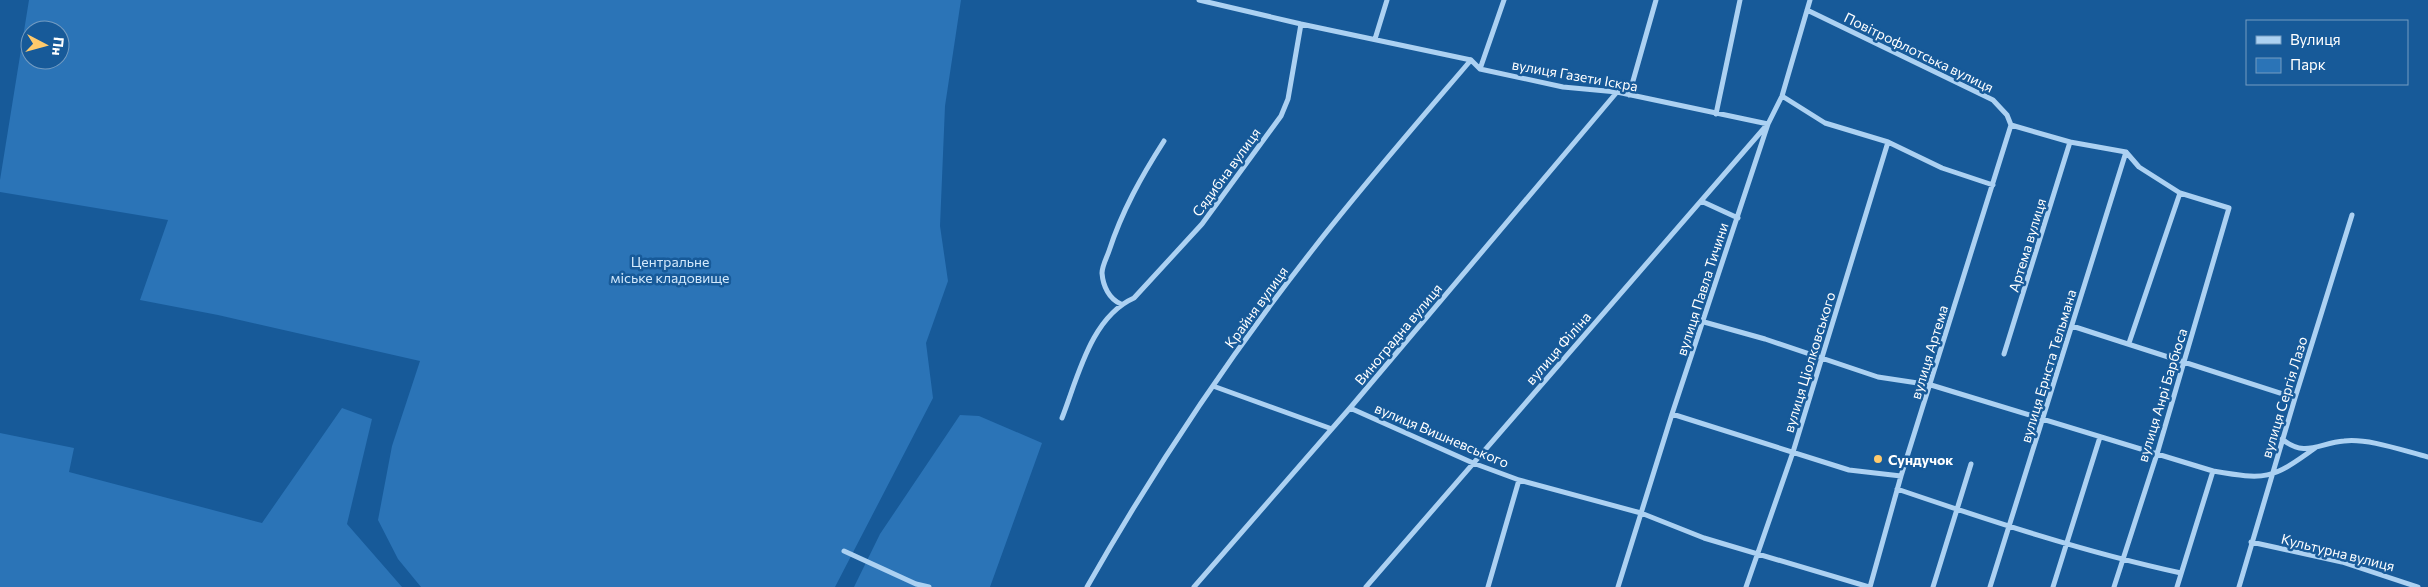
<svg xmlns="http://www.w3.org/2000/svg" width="2428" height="587" viewBox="0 0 2428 587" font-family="Commissioner,sans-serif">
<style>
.green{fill:#2b74b7;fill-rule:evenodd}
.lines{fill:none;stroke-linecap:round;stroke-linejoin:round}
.street{stroke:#acd1f2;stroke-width:5}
.poi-dot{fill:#ffca6c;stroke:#175a99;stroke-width:2}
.labels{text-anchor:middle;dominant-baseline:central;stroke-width:5;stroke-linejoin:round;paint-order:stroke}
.street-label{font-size:14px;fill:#fff;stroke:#175a99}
.park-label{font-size:14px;fill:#d3e9fc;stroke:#175a99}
.poi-label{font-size:14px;font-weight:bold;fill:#fff;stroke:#175a99;text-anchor:start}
</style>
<rect width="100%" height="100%" fill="#175a99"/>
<path class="green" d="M 29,0 L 961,0 L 945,106 L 940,226 L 948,281 L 926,343 L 933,398 L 835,587 L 421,587 L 398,559 L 378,520 L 392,446 L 420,361 L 218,315 L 140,300 L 168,220 L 0,192 L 0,180 ZM 30,30 L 60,30 L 60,60 L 30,60 Z
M 342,408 L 372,419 L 347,524 L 402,587 L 0,587 L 0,433 L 74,448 L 69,472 L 262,523 Z
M 960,415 L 979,416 L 1042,443 L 990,587 L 854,587 L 880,534 Z"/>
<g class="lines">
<path class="street" d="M 1199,0 L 1301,24 L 1471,60 L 1480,69 L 1563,87 L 1617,92 L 1768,124
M 1807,10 L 1993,100 L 2007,115 L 2011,125
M 1375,39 L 1387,0
M 1480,69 L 1504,0
M 1629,95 L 1656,0
M 1782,96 L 1825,123 L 1888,142 L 1942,168 L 1993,185
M 1716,114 L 1740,0
M 2011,125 L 2070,142 L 2126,152 L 2139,167 L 2180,193 L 2229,208 L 2157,454 L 2114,587
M 1701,201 L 1738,218
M 1121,304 C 1109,299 1103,286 1102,273 C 1102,266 1107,257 1109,251 C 1122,211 1141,177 1164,141
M 1704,322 L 1765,339 L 1878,377 L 1931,385 L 2213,471 C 2266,480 2271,480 2315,448
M 2072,326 L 2295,398
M 2129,343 L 2180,193
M 2004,354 L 2070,142
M 1213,386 L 1332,429
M 1350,408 L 1473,463 L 1519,480 L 1641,513 L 1704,538 L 1869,587
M 1672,414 L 1849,470 L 1901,476
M 1062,418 C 1078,377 1091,317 1134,298 L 1202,224 L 1281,116 L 1288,99 L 1301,24
M 2282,439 C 2305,458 2319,443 2344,441 C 2368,438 2404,451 2428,457
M 1897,489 C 1991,521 2084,552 2181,573
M 2251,542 L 2342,562 L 2418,587
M 844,551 L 916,584 L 929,587
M 1087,587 C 1154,469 1230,355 1314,248 C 1364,184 1418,122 1471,60
M 1194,587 L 1350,408 L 1617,92
M 1366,587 L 1766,126
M 1488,587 L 1519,480
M 1618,587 L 1672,414 L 1768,124 L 1782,96 L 1810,0
M 1746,587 L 1793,452 L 1888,142
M 1870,587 L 1901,476 L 2011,125
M 1933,587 L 1971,464
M 1990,587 L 2126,152
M 2053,587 L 2100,437
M 2177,587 L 2213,471
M 2239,587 L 2295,398 L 2352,215"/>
</g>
<circle class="poi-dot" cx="1878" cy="459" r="5"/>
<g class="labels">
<g class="street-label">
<text transform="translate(1919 52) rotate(26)">Повітрофлотська вулиця</text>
<text transform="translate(1575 75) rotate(10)">вулиця Газети Іскра</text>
<text transform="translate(1226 172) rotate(-54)">Сядибна вулиця</text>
<text transform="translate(2027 245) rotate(-73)">Артема вулиця</text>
<text transform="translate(1702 289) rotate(-72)">вулиця Павла Тичини</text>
<text transform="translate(1256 307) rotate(-54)">Крайня вулиця</text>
<text transform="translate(1398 334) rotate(-50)">Виноградна вулиця</text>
<text transform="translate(1558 348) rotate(-49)">вулиця Філіна</text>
<text transform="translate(1929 352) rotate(-73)">вулиця Артема</text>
<text transform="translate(1809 362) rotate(-73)">вулиця Ціолковського</text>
<text transform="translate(2048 366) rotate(-73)">вулиця Ернста Тельмана</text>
<text transform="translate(2162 395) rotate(-73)">вулиця Анрі Барбюса</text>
<text transform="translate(2284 397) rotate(-73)">вулиця Сергія Лазо</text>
<text transform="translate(1442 435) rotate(23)">вулиця Вишневського</text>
<text transform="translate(2338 552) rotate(14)">Культурна вулиця</text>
</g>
<g class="park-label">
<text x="670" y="261">Центральне<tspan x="670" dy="16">міське кладовище</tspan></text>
</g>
<g class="poi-label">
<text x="1888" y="459">Сундучок</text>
</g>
</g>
<rect x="2246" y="20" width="162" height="65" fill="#175a99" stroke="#749cc2"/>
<rect x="2256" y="36" width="25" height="8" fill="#acd1f2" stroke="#749cc2"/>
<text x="2290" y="45" font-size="15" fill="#ffffff">Вулиця</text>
<rect x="2256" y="58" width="25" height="15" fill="#2b74b7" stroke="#749cc2"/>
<text x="2290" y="70" font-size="15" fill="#ffffff">Парк</text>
<g transform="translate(45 45) rotate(96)"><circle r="24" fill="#175a99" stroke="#749cc2"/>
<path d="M0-4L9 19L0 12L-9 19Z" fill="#ffca6c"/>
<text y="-8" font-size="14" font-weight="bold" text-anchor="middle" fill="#ffffff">Пн</text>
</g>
</svg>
